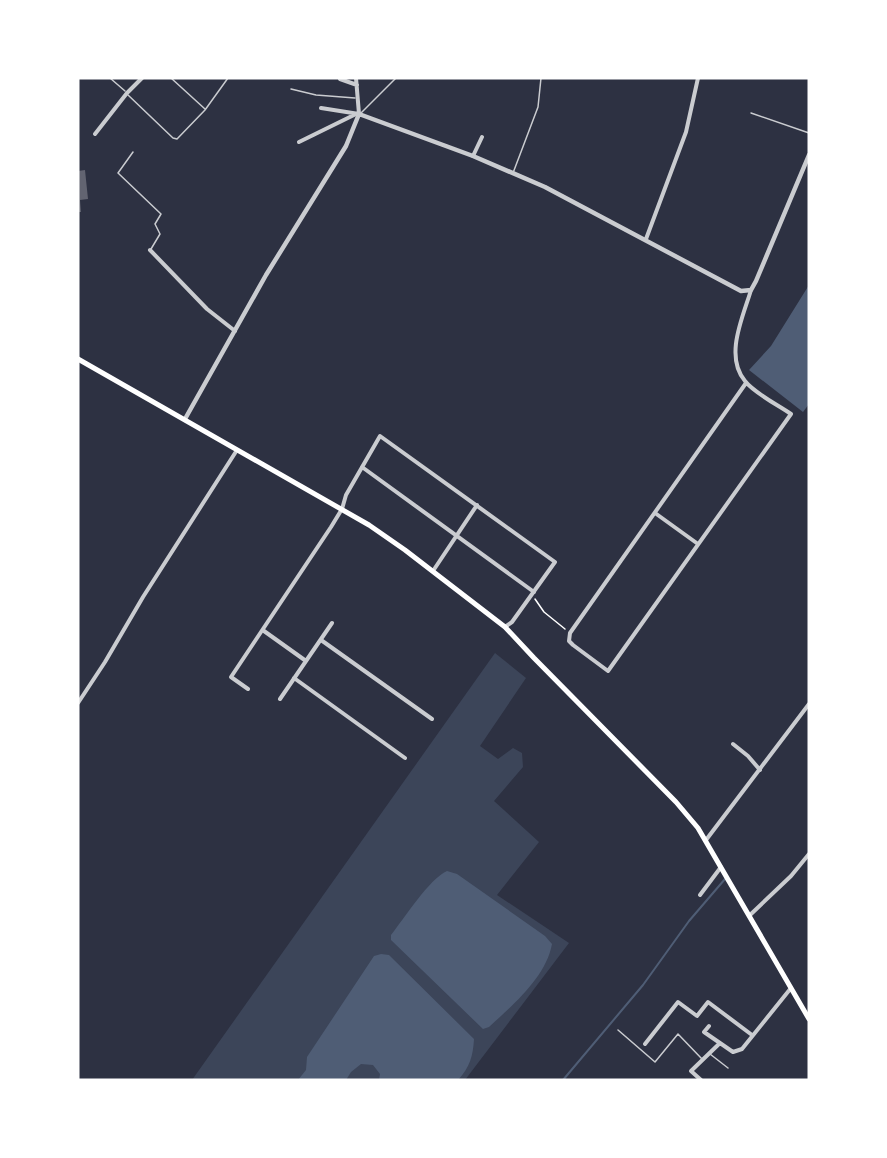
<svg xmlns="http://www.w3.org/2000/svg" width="887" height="1158" viewBox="0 0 887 1158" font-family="Arial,sans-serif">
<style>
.green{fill:#3c4559}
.water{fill:#4f5d75}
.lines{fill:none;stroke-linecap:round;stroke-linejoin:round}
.stream{stroke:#4f5d75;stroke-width:2}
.building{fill:#626471}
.path{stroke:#fff;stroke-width:1.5}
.service{stroke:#caccd0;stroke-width:1.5}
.minor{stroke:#caccd0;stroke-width:4}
.tertiary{stroke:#caccd0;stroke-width:4.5}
.secondary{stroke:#fff;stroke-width:5}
</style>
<rect width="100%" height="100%" fill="#2d3142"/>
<path class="green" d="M 495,653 L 526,678 L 480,746 L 498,759 L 513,748 L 522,753 L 523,767 L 494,801 L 539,842 L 497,895 L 569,943 L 465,1080 L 192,1080 Z"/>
<path class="water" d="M 809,285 L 809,404 L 803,412 L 749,370 L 771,346 Z
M 447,871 L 457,874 L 545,936 L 552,944 C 546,977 513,1005 489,1027 L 483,1029 L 391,940 L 391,935 C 403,920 430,878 447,871 Z
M 381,954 L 389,955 L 474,1039 C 473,1056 470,1067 458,1080 L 379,1080 L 380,1074 L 373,1065 L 361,1064 L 351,1072 L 346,1080 L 298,1080 L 306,1070 L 307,1057 L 374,956 Z"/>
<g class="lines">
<path class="stream" d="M 563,1080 L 643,985 L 689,921 L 725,879"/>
</g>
<path class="building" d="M 85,170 L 88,199 L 80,200 L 81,212 L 78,212 L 78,171 Z"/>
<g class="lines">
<path class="path" d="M 535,599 L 544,612 L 565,629"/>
<path class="service" d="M 110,78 L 125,91
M 171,78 L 205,109
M 291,89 L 316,95 L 355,98
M 128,95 L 173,138 L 177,139 L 205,110 L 228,78
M 751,113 L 809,133
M 360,114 L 396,78
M 133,152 L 118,173 L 161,214 L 155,224 L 160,234 L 151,249
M 513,173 L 538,107 L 541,78
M 618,1030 L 655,1062 L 678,1034 L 702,1059
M 710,1054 L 728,1068"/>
<path class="minor" d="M 340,79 L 357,85
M 321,108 L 359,114 L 356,78
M 95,134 L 127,93 L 142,78
M 299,142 L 356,114
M 473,156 L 482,137
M 646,239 L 686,132 L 698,78
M 150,250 L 207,309 L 235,331
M 746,383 L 570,633 L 569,641 L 573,645 L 608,671 L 791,414 C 778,405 754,393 745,381 C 724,356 743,317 751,290
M 362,467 L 534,592
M 655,513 L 698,544
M 433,571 L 477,505
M 264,631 L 306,661
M 321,640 L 432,719
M 294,678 L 405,758
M 248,689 L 231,677 L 331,527 L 342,509 L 346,495 L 380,436 L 555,562 L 512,622 L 505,627
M 280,699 L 332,623
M 78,703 L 105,662 L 143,597 L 237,450
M 733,744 L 748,756 L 760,770
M 706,840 L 809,704
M 700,895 L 721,867
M 750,915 L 791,876 L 809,854
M 709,1026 L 704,1032 L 733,1052 L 742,1049 L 791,988
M 645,1044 L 678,1002 L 697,1016 L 708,1002 L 752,1035
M 701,1080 L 691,1071 L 720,1043"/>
<path class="tertiary" d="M 185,419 L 266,275 L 346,146 L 359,114 L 473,156 L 545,187 L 741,291 L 751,290 L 756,281 L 809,155"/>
<path class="secondary" d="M 78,359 L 369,525 L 405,550 L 505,627 L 534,658 L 676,802 L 698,828 L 809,1019"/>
</g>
<rect width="887" height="1158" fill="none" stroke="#ffffff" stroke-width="159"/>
</svg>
